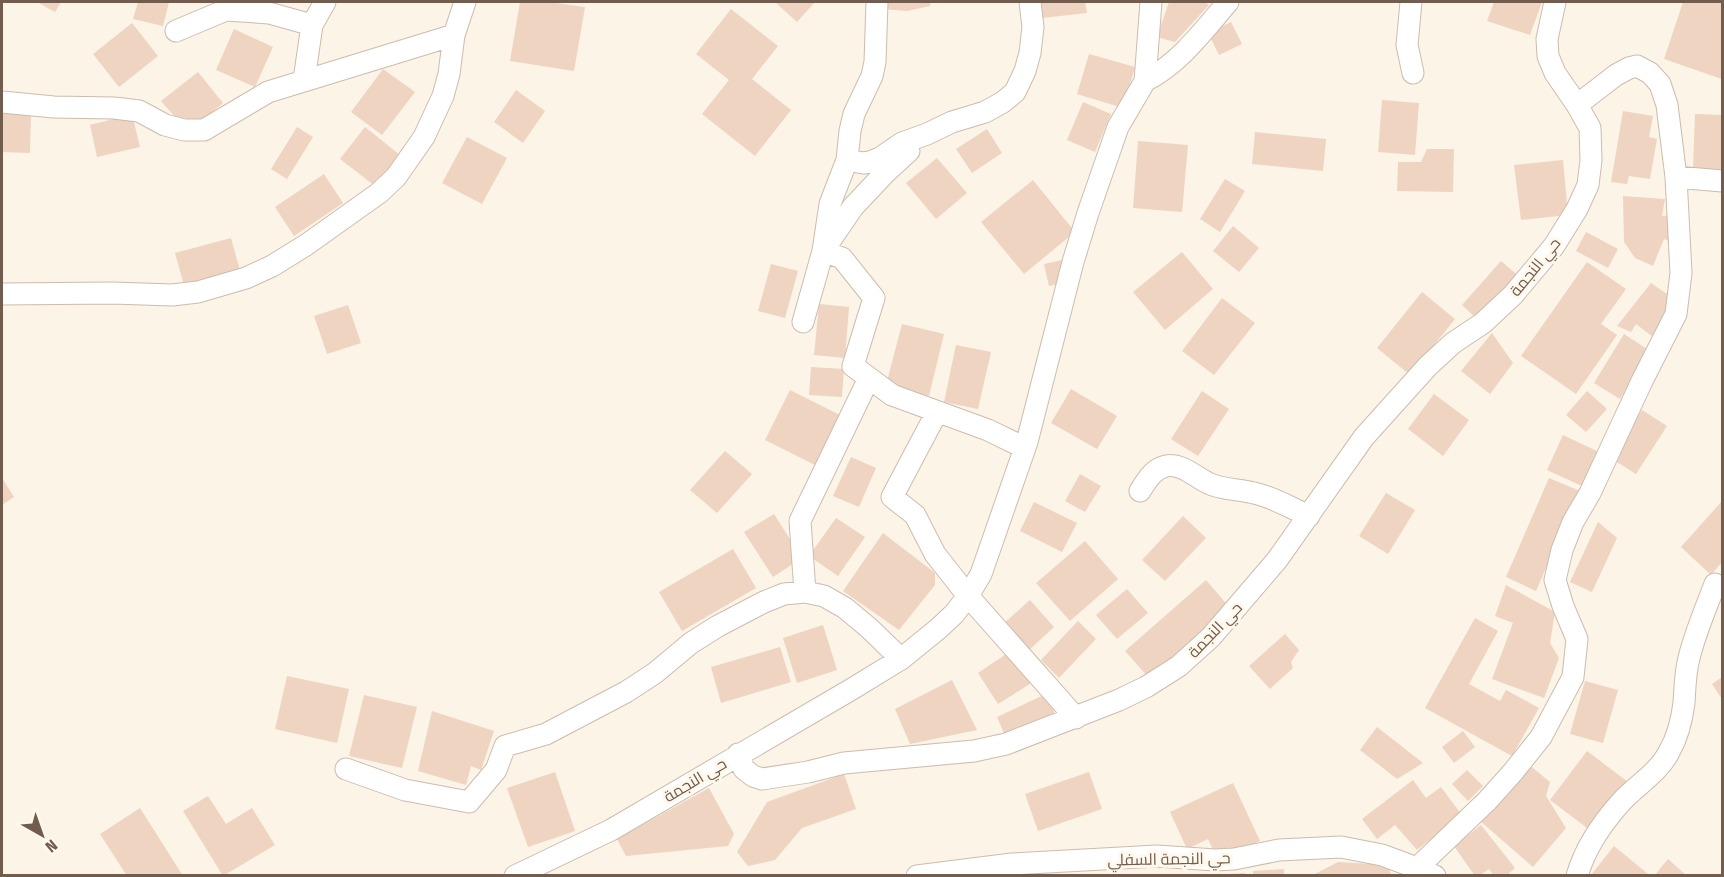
<svg xmlns="http://www.w3.org/2000/svg" width="1724" height="877" viewBox="0 0 1724 877" font-family="'Fira Sans Condensed',Cairo,sans-serif">
<style>
.building{fill:#eed4c1}
.lines{fill:none;stroke-linecap:round;stroke-linejoin:round}
.street-casing{stroke:#ccbcae;stroke-width:23}
.street{stroke:#fff;stroke-width:21}
.labels{text-anchor:middle;dominant-baseline:central;stroke-width:6;stroke-linejoin:round;paint-order:stroke}
.street-label{font-size:16px;fill:#725c4d;stroke:#fef8ed}
</style>
<rect width="100%" height="100%" fill="#fbf4e7"/>
<path class="building" d="M 37,2 L 61,2 L 55,12 Z
M 138,2 L 169,2 L 163,26 L 133,19 Z
M 520,2 L 549,2 L 585,7 L 574,71 L 510,61 Z
M 775,2 L 815,2 L 797,22 Z
M 884,2 L 931,2 L 930,6 L 907,11 L 883,9 Z
M 1041,2 L 1085,2 L 1087,13 L 1042,18 Z
M 1169,2 L 1205,2 L 1209,5 L 1175,42 L 1157,37 Z
M 1494,2 L 1542,2 L 1530,35 L 1487,21 Z
M 1683,2 L 1722,2 L 1722,79 L 1664,59 Z
M 731,9 L 778,46 L 752,79 L 791,110 L 755,156 L 702,114 L 729,80 L 696,54 Z
M 1231,22 L 1242,44 L 1219,55 L 1208,33 Z
M 132,23 L 158,56 L 119,87 L 93,54 Z
M 234,29 L 273,47 L 255,87 L 216,70 Z
M 1089,54 L 1135,67 L 1123,108 L 1077,94 Z
M 383,69 L 415,92 L 382,135 L 351,112 Z
M 198,72 L 223,103 L 201,121 L 175,117 L 161,101 Z
M 516,90 L 545,111 L 523,143 L 494,122 Z
M 1382,100 L 1419,103 L 1415,155 L 1378,152 Z
M 1083,102 L 1111,114 L 1095,152 L 1067,140 Z
M 1623,111 L 1653,116 L 1649,137 L 1657,139 L 1650,179 L 1629,176 L 1627,184 L 1611,182 Z
M 2,113 L 31,114 L 30,153 L 2,152 Z
M 132,114 L 140,147 L 97,157 L 90,125 Z
M 1695,114 L 1722,115 L 1722,170 L 1693,169 Z
M 297,127 L 313,137 L 287,179 L 271,169 Z
M 365,127 L 400,155 L 375,186 L 340,159 Z
M 987,129 L 1002,153 L 972,173 L 956,149 Z
M 1255,132 L 1326,139 L 1323,171 L 1252,164 Z
M 467,137 L 507,158 L 482,204 L 442,183 Z
M 1138,141 L 1188,145 L 1182,212 L 1133,208 Z
M 1427,149 L 1454,149 L 1453,192 L 1397,191 L 1398,162 L 1421,162 Z
M 937,158 L 967,193 L 936,219 L 906,183 Z
M 1563,160 L 1568,215 L 1521,220 L 1514,165 Z
M 324,174 L 343,203 L 294,236 L 275,207 Z
M 1225,179 L 1245,191 L 1220,232 L 1200,219 Z
M 1033,180 L 1075,232 L 1024,274 L 981,222 Z
M 1623,196 L 1665,199 L 1662,216 L 1674,215 L 1669,241 L 1664,239 L 1653,266 L 1635,258 L 1624,242 Z
M 1233,226 L 1259,248 L 1239,272 L 1213,251 Z
M 1586,232 L 1618,249 L 1608,268 L 1576,251 Z
M 231,238 L 241,274 L 185,289 L 175,253 Z
M 1182,252 L 1213,289 L 1165,330 L 1133,292 Z
M 1062,260 L 1067,282 L 1049,286 L 1044,264 Z
M 1501,261 L 1522,279 L 1476,318 L 1462,305 Z
M 1587,262 L 1626,289 L 1601,324 L 1617,335 L 1576,394 L 1521,356 Z
M 771,264 L 798,271 L 785,318 L 758,311 Z
M 1651,283 L 1674,299 L 1653,337 L 1636,324 L 1631,332 L 1617,326 Z
M 1422,292 L 1455,319 L 1410,375 L 1377,348 Z
M 1222,298 L 1255,323 L 1214,375 L 1182,351 Z
M 819,304 L 849,307 L 845,358 L 814,355 Z
M 348,305 L 361,343 L 327,354 L 314,316 Z
M 902,324 L 944,334 L 929,396 L 886,385 Z
M 1492,333 L 1513,363 L 1490,394 L 1461,371 Z
M 1624,334 L 1650,351 L 1620,399 L 1594,383 Z
M 956,345 L 991,352 L 978,409 L 944,402 Z
M 811,367 L 844,369 L 842,397 L 809,395 Z
M 1071,389 L 1117,416 L 1097,449 L 1051,423 Z
M 790,390 L 840,415 L 815,465 L 765,440 Z
M 1202,391 L 1229,409 L 1198,456 L 1171,439 Z
M 1587,391 L 1607,409 L 1586,432 L 1566,415 Z
M 1434,394 L 1469,420 L 1443,456 L 1408,429 Z
M 1642,410 L 1667,426 L 1636,474 L 1612,459 Z
M 1563,435 L 1601,453 L 1584,487 L 1547,470 Z
M 725,451 L 752,474 L 717,513 L 690,490 Z
M 851,457 L 876,468 L 859,507 L 833,496 Z
M 1080,474 L 1101,486 L 1085,512 L 1065,501 Z
M 2,478 L 14,497 L 2,505 Z
M 1549,478 L 1580,491 L 1536,591 L 1506,577 Z
M 1386,493 L 1415,510 L 1388,554 L 1359,536 Z
M 1722,501 L 1722,562 L 1711,575 L 1681,547 Z
M 1034,502 L 1077,523 L 1062,552 L 1020,531 Z
M 774,514 L 802,558 L 773,577 L 744,532 Z
M 1183,516 L 1206,538 L 1165,581 L 1142,560 Z
M 836,518 L 865,537 L 838,576 L 809,556 Z
M 1598,522 L 1617,538 L 1592,592 L 1570,582 Z
M 883,533 L 935,573 L 935,585 L 899,630 L 843,591 Z
M 1085,541 L 1118,579 L 1070,621 L 1036,583 Z
M 733,549 L 756,588 L 682,631 L 659,592 Z
M 1206,580 L 1230,608 L 1150,679 L 1125,651 Z
M 1506,585 L 1555,612 L 1550,643 L 1559,658 L 1544,698 L 1492,679 L 1513,623 L 1495,616 Z
M 1127,589 L 1148,613 L 1117,639 L 1096,615 Z
M 1030,600 L 1054,627 L 1028,651 L 1003,624 Z
M 1475,618 L 1498,631 L 1469,684 L 1500,701 L 1506,690 L 1539,708 L 1512,756 L 1425,708 Z
M 1078,621 L 1096,639 L 1059,678 L 1041,660 Z
M 823,625 L 837,670 L 797,683 L 783,638 Z
M 1285,634 L 1299,650 L 1291,662 L 1293,668 L 1270,689 L 1249,666 Z
M 780,647 L 791,682 L 721,703 L 711,667 Z
M 1012,650 L 1033,682 L 998,704 L 978,673 Z
M 287,676 L 349,689 L 337,743 L 275,729 Z
M 1722,677 L 1722,699 L 1712,684 Z
M 952,680 L 977,730 L 910,744 L 895,709 Z
M 1585,681 L 1618,690 L 1603,743 L 1570,734 Z
M 1046,694 L 1057,718 L 1006,738 L 997,717 Z
M 364,695 L 417,707 L 402,768 L 349,756 Z
M 432,711 L 494,731 L 481,770 L 471,766 L 466,785 L 418,771 Z
M 1377,727 L 1423,763 L 1397,779 L 1360,750 Z
M 1463,731 L 1475,747 L 1454,763 L 1442,747 Z
M 1587,751 L 1628,782 L 1591,831 L 1550,800 Z
M 1528,764 L 1550,782 L 1546,796 L 1566,828 L 1533,867 L 1479,820 Z
M 1467,770 L 1483,786 L 1468,801 L 1452,784 Z
M 555,772 L 575,831 L 528,847 L 507,788 Z
M 1089,772 L 1102,809 L 1038,831 L 1025,794 Z
M 844,774 L 856,809 L 802,828 L 775,860 L 748,866 L 737,852 L 767,802 Z
M 1413,780 L 1426,798 L 1441,787 L 1461,814 L 1417,850 L 1395,825 L 1377,839 L 1362,819 Z
M 1233,783 L 1260,841 L 1232,854 L 1229,847 L 1215,854 L 1208,839 L 1187,849 L 1170,812 Z
M 709,788 L 734,834 L 728,846 L 626,856 L 617,839 Z
M 208,796 L 226,824 L 252,808 L 275,845 L 223,876 L 183,811 Z
M 140,808 L 183,876 L 127,876 L 100,834 Z
M 1481,825 L 1515,868 L 1506,876 L 1494,876 L 1489,869 L 1479,876 L 1475,876 L 1454,846 Z
M 1614,846 L 1648,874 L 1647,876 L 1591,875 Z
M 1668,859 L 1687,876 L 1654,876 Z
M 1338,862 L 1387,865 L 1392,876 L 1311,876 Z
M 1284,869 L 1284,876 L 1253,876 L 1253,871 Z
M 1245,873 L 1245,876 L 1228,876 L 1228,874 Z"/>
<g class="lines">
<defs>
<path id="street" d="M 877,2 L 875,62 L 872,76 L 854,114 L 850,131 L 847,160 L 863,163 L 870,162 L 880,158 L 902,143 L 927,134 L 952,122 L 985,112 L 1003,102 L 1015,92 L 1025,71 L 1030,53 L 1033,27 L 1030,2
M 1411,2 L 1407,45 L 1413,73
M 176,31 L 226,10 L 269,13 L 312,25
M 304,80 L 312,25 L 325,2
M 1145,81 C 1180,63 1203,31 1228,2
M 2,102 L 54,107 L 114,108 L 139,111 L 165,125 L 184,130 L 204,130 L 268,92 L 454,35
M 847,160 L 830,204 L 823,251 L 842,258 L 874,298 L 853,366 L 892,395 L 988,430 L 1025,448
M 1676,177 L 1722,181
M 2,294 L 112,293 L 172,295 L 198,292 L 246,278 L 272,266 L 306,245 L 379,193 L 396,177 L 424,137 L 443,96 L 449,74 L 454,35 L 465,2
M 803,322 L 823,251 L 853,207 L 885,173 L 909,151
M 937,412 L 892,497 L 915,515 L 935,554 L 968,596 L 1076,718
M 1140,491 C 1147,480 1153,469 1166,466 C 1182,463 1195,477 1208,483 C 1222,490 1239,489 1254,493 C 1273,497 1291,508 1309,516
M 805,592 L 800,521 L 869,378
M 738,754 L 744,769 L 753,776 L 762,779 L 808,772 L 844,763 L 974,751 L 1006,744 L 1119,700 L 1146,687 L 1179,666 L 1211,637 L 1277,560 L 1364,437 L 1428,366 L 1453,343 L 1483,323 L 1513,295 L 1554,246 L 1577,209 L 1588,185 L 1591,160 L 1590,128 L 1577,105 L 1555,73 L 1548,56 L 1547,39 L 1555,2
M 346,769 L 405,790 L 469,802 L 496,770 L 505,746 L 546,734 L 626,692 L 655,673 L 691,643 L 718,626 L 764,602 L 784,594 L 805,592 L 824,596 L 845,608 L 869,628 L 901,659
M 515,876 L 611,830 L 852,689 L 901,659 L 938,629 L 954,614 L 968,596 L 981,574 L 1027,442 L 1073,262 L 1088,213 L 1118,127 L 1145,81 L 1151,2
M 917,876 L 1012,864 L 1157,856 L 1215,860 L 1234,859 L 1279,850 L 1341,847 L 1382,855 L 1417,868
M 1435,876 L 1417,868 L 1487,801 L 1513,772 L 1541,737 L 1573,677 L 1577,639 L 1563,606 L 1555,580 L 1562,550 L 1573,522 L 1590,493 L 1642,381 L 1676,314 L 1681,273 L 1676,177 L 1667,105 L 1660,84 L 1650,73 L 1637,66 L 1629,68 L 1616,75 L 1577,105
M 1577,876 C 1585,848 1603,822 1622,801 C 1637,785 1659,772 1669,752 C 1677,738 1682,719 1684,703 C 1685,688 1685,673 1689,658 C 1695,633 1706,608 1715,584"/>
</defs>
<use href="#street" class="street-casing"/>
<use href="#street" class="street"/>
</g>
<g class="labels">
<g class="street-label">
<text transform="translate(1535 267) rotate(-51)">حي النجمة</text>
<text transform="translate(1215 630) rotate(-46)">حي النجمة</text>
<text transform="translate(695 780) rotate(-31)">حي النجمة</text>
<text transform="translate(1169 859) rotate(-1)">حي النجمة السفلي</text>
</g>
</g>
<rect width="1724" height="877" fill="none" stroke="#725c4d" stroke-width="6"/>
<g transform="translate(42 835) rotate(140)" stroke="#fef8ed" stroke-width="4.5" paint-order="stroke">
<path d="M0-4.5L10 22L0 15L-10 22Z" fill="#725c4d"/>
<text y="-9" font-size="16" font-weight="bold" text-anchor="middle" fill="#725c4d">N</text>
</g>
</svg>
